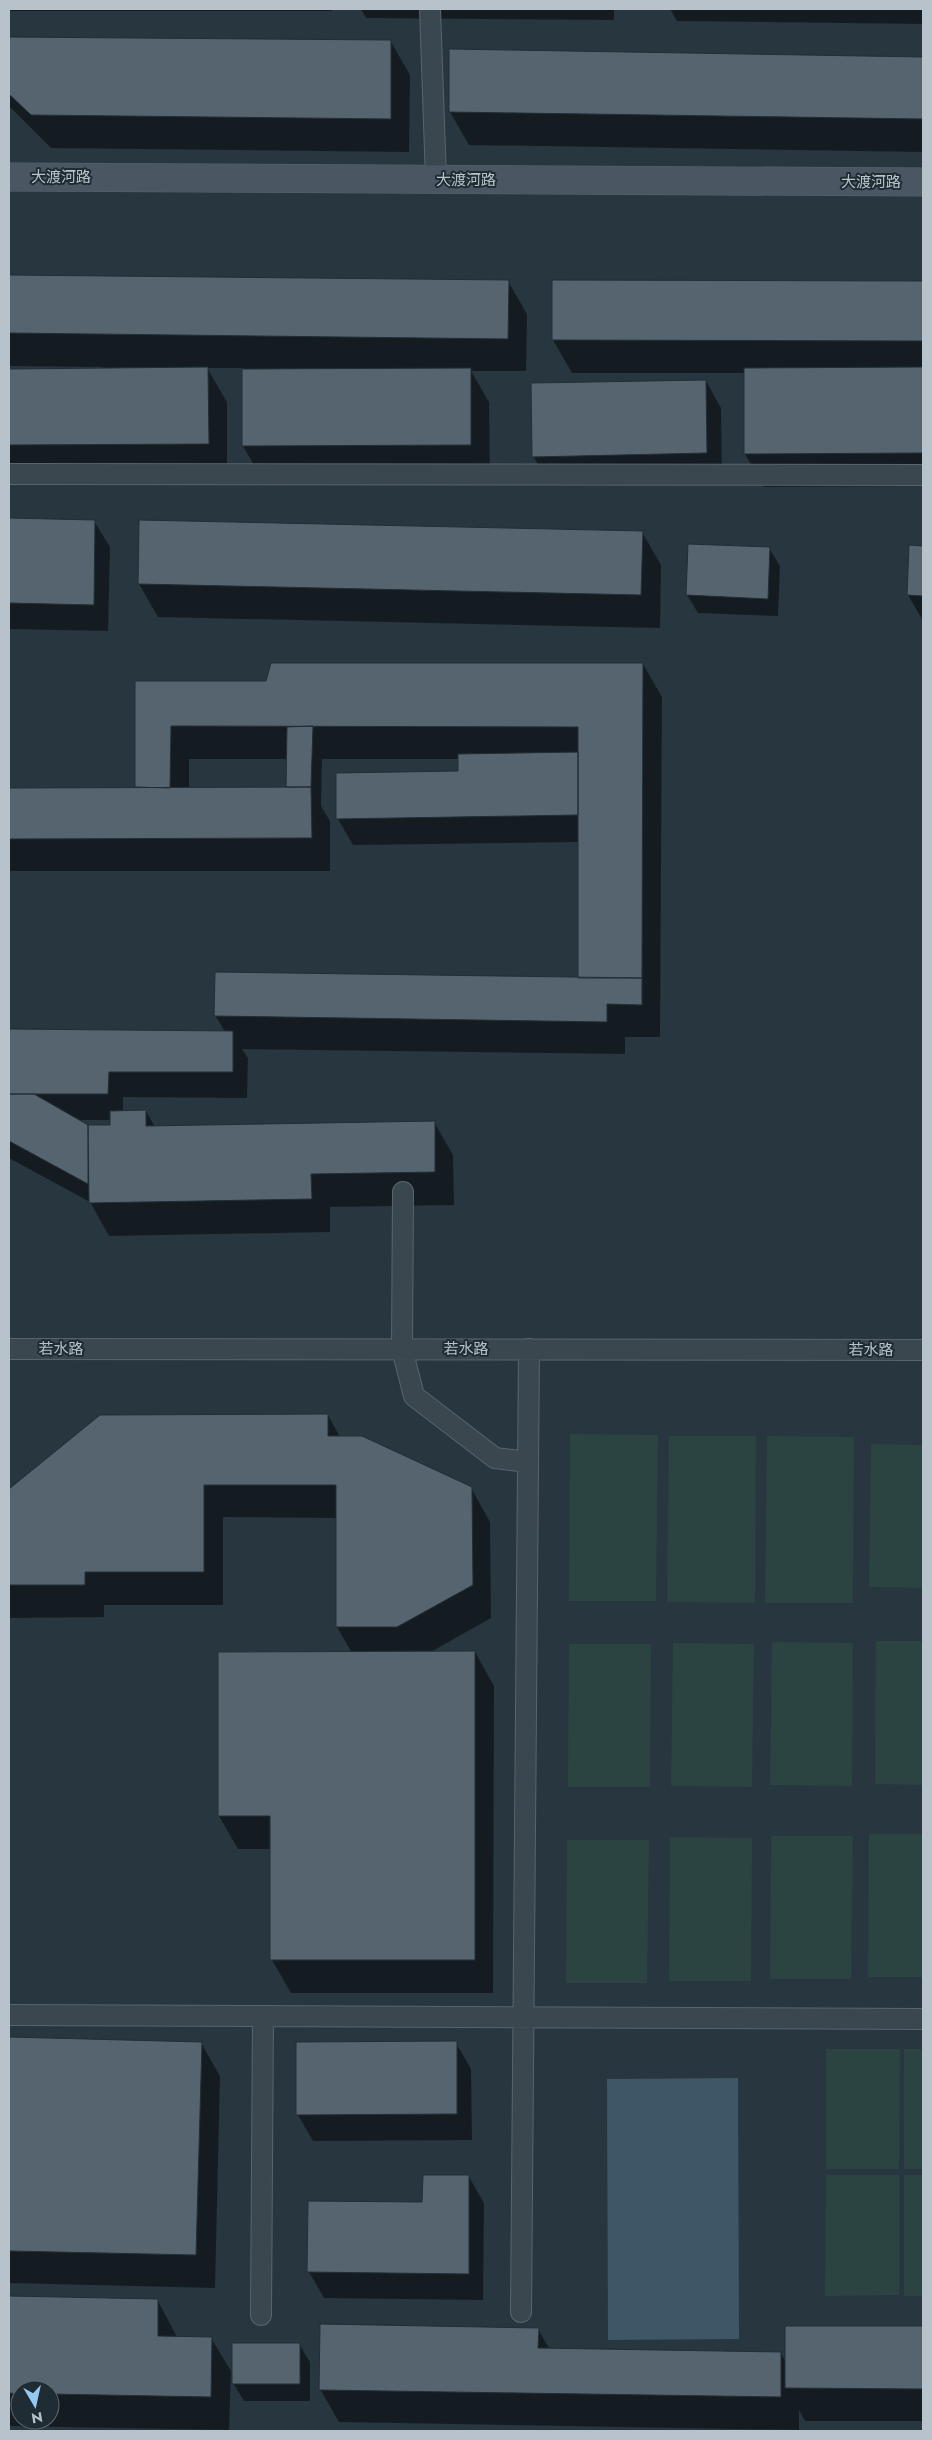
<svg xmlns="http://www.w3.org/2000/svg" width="932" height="2440" viewBox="0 0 932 2440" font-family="Jost,'Noto Sans SC',sans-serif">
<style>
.green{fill:#2c4441}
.water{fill:#3e5767}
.shadow{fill:#0007;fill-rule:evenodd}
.building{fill:#56646f;stroke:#222e36}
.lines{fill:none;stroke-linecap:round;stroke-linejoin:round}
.lane-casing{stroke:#59656d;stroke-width:22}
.secondary-casing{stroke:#59656d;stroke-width:29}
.lane{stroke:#3b474f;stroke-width:20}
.secondary{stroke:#4a5762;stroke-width:28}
.labels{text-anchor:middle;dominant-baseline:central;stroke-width:4;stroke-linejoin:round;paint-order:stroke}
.street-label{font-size:15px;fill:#b8c2ca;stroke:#202c34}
</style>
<rect width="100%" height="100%" fill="#27363f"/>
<path class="green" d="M 570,1434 L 658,1435 L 656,1601 L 569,1601 Z
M 669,1436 L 756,1436 L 755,1603 L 667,1602 Z
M 767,1436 L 854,1437 L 853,1603 L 765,1603 Z
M 871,1444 L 923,1445 L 923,1588 L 869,1587 Z
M 876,1641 L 923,1641 L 923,1785 L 875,1784 Z
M 772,1642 L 853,1643 L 852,1786 L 770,1785 Z
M 673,1643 L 754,1644 L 752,1787 L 671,1786 Z
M 569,1644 L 651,1644 L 650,1787 L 568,1787 Z
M 869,1834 L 923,1834 L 923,1977 L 868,1977 Z
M 771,1836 L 853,1836 L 851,1979 L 770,1979 Z
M 670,1837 L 752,1838 L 751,1981 L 669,1981 Z
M 567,1840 L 649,1840 L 647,1983 L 566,1983 Z
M 826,2049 L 900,2049 L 899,2169 L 826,2169 Z
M 904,2049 L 923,2049 L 923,2169 L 904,2169 Z
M 826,2175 L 899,2175 L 899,2295 L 825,2296 Z
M 904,2175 L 923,2175 L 923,2296 L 904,2296 Z"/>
<path class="water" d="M 738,2078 L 739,2339 L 608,2340 L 607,2079 Z"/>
<path class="shadow" d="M 9,9 L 332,9 L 332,11 L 9,11 Z
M 361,9 L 614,9 L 614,20 L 366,18 Z
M 670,9 L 923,9 L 923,24 L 677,21 Z
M 9,38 L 391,42 L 410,75 L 409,152 L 51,148 L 9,106 Z
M 451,50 L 923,58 L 923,152 L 469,145 L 450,112 Z
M 9,277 L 508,281 L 527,314 L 526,371 L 471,371 L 489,402 L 490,478 L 262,479 L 243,446 L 243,368 L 207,368 L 227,402 L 227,477 L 9,478 L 9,370 L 103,369 L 103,367 L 9,366 Z
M 553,281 L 923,282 L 923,486 L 764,487 L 745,454 L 745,373 L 572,373 L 553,340 Z
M 706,381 L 721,408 L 722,479 L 548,482 L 533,456 Z
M 9,520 L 94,521 L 110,547 L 108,631 L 9,629 Z
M 642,532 L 661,565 L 660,628 L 158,617 L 139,584 Z
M 910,546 L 923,547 L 923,621 L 908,595 Z
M 769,548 L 780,566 L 778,616 L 698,613 L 687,595 Z
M 643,664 L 662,697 L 660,1037 L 625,1037 L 625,1054 L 242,1049 L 248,1058 L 247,1098 L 123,1097 L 123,1112 L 146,1111 L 155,1127 L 434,1122 L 453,1155 L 454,1205 L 330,1207 L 330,1232 L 109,1236 L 90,1202 L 9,1158 L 9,789 L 136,789 L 136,683 L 267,682 ZM 189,759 L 288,759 L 287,788 L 189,789 ZM 322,759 L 459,759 L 459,772 L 338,819 L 353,845 L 579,842 L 579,979 L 215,1015 L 225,1032 L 9,1030 L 10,871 L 330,871 L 330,821 L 321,806 ZM 76,1120 L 111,1120 L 111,1126 L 87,1127 Z
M 328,1415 L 340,1437 L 471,1488 L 490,1522 L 491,1618 L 429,1653 L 475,1652 L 494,1686 L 493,1993 L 291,1993 L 272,1960 L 271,1849 L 238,1849 L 219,1816 L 352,1653 L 337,1627 L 337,1518 L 223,1517 L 223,1605 L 104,1605 L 104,1617 L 9,1618 L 9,1491 L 100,1416 Z
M 9,2038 L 201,2043 L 220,2076 L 215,2288 L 9,2283 Z
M 456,2043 L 471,2069 L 472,2140 L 313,2141 L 298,2115 Z
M 469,2177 L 484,2203 L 483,2300 L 324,2298 L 309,2272 Z
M 9,2298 L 158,2301 L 177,2337 L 211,2338 L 231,2371 L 229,2430 L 9,2426 ZM 20,2390 L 50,2390 L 50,2420 L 20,2420 Z
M 786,2327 L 923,2328 L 923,2421 L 805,2421 L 799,2410 L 799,2430 L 339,2422 L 320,2389 L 538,2329 L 550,2350 L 781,2353 L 786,2363 Z
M 299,2344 L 310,2362 L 310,2401 L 244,2401 L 233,2383 Z"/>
<path class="building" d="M 9,37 L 391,40 L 391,119 L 31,115 L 9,94 Z
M 449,49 L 923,57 L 923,119 L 449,112 Z
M 9,275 L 509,280 L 508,339 L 9,333 Z
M 552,280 L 923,281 L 923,341 L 552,340 Z
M 208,367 L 209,444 L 9,445 L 9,369 Z
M 923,367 L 923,453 L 744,454 L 744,368 Z
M 471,368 L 471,445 L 242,446 L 242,369 Z
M 706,380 L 707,453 L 532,457 L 531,383 Z
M 9,518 L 95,520 L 94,605 L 9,603 Z
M 139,520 L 643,531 L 641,595 L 138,584 Z
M 688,544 L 770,547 L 768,599 L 686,595 Z
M 909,545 L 923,546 L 923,596 L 907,595 Z
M 271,663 L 643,663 L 642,978 L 578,978 L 578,727 L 171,726 L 170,788 L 135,787 L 135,681 L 266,681 Z
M 313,726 L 311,787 L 286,787 L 287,727 Z
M 578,752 L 578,815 L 336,819 L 336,773 L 458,771 L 458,754 Z
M 311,787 L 312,838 L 9,839 L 9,788 Z
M 215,972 L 642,978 L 642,1005 L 607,1004 L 607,1022 L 214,1016 Z
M 9,1029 L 233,1031 L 233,1072 L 109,1072 L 108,1094 L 9,1094 Z
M 9,1094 L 34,1094 L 88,1125 L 88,1184 L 9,1141 Z
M 146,1110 L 146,1126 L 435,1121 L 435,1172 L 311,1174 L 312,1199 L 89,1203 L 88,1125 L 110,1125 L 110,1111 Z
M 328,1414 L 328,1436 L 362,1436 L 472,1487 L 473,1585 L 397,1627 L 336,1627 L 336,1485 L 204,1485 L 204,1572 L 85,1572 L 85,1585 L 9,1585 L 9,1489 L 100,1415 Z
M 475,1651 L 475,1960 L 270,1960 L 270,1816 L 218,1816 L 218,1652 Z
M 9,2037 L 202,2042 L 196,2255 L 9,2251 Z
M 457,2041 L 457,2114 L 296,2115 L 296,2042 Z
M 423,2175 L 469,2175 L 469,2274 L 307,2272 L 308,2201 L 422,2202 Z
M 9,2296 L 158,2299 L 158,2336 L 212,2337 L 211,2397 L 50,2394 L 50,2390 L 20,2390 L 20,2394 L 9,2393 Z
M 320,2324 L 539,2328 L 538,2348 L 781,2352 L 781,2397 L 319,2390 Z
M 785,2326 L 923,2326 L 923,2389 L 785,2388 Z
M 232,2343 L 300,2343 L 300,2384 L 232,2384 Z"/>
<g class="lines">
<defs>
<path id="lane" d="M 430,9 L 436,180
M 9,474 L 923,475
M 403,1192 L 402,1349 L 414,1396 L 495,1458 L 528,1462
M 9,1349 L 923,1350
M 9,2015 L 923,2019
M 521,2312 L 529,1349
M 261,2315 L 263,2016"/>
<path id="secondary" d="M 9,177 L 923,182"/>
</defs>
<use href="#lane" class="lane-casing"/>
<use href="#secondary" class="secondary-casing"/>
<use href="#lane" class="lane"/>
<use href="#secondary" class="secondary"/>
</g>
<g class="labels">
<g class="street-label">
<text x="61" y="177">大渡河路</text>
<text x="466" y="180">大渡河路</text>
<text x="871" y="182">大渡河路</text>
<text x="61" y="1349">若水路</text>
<text x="466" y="1349">若水路</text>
<text x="871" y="1350">若水路</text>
</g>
</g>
<rect width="932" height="2440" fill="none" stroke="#b8c2ca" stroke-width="20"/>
<g transform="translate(35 2405) rotate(171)"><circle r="24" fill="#202c34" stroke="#5d6870"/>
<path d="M0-4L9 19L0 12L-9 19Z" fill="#95c9f2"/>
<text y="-8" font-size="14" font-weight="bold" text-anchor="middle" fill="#b8c2ca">N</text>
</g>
</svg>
